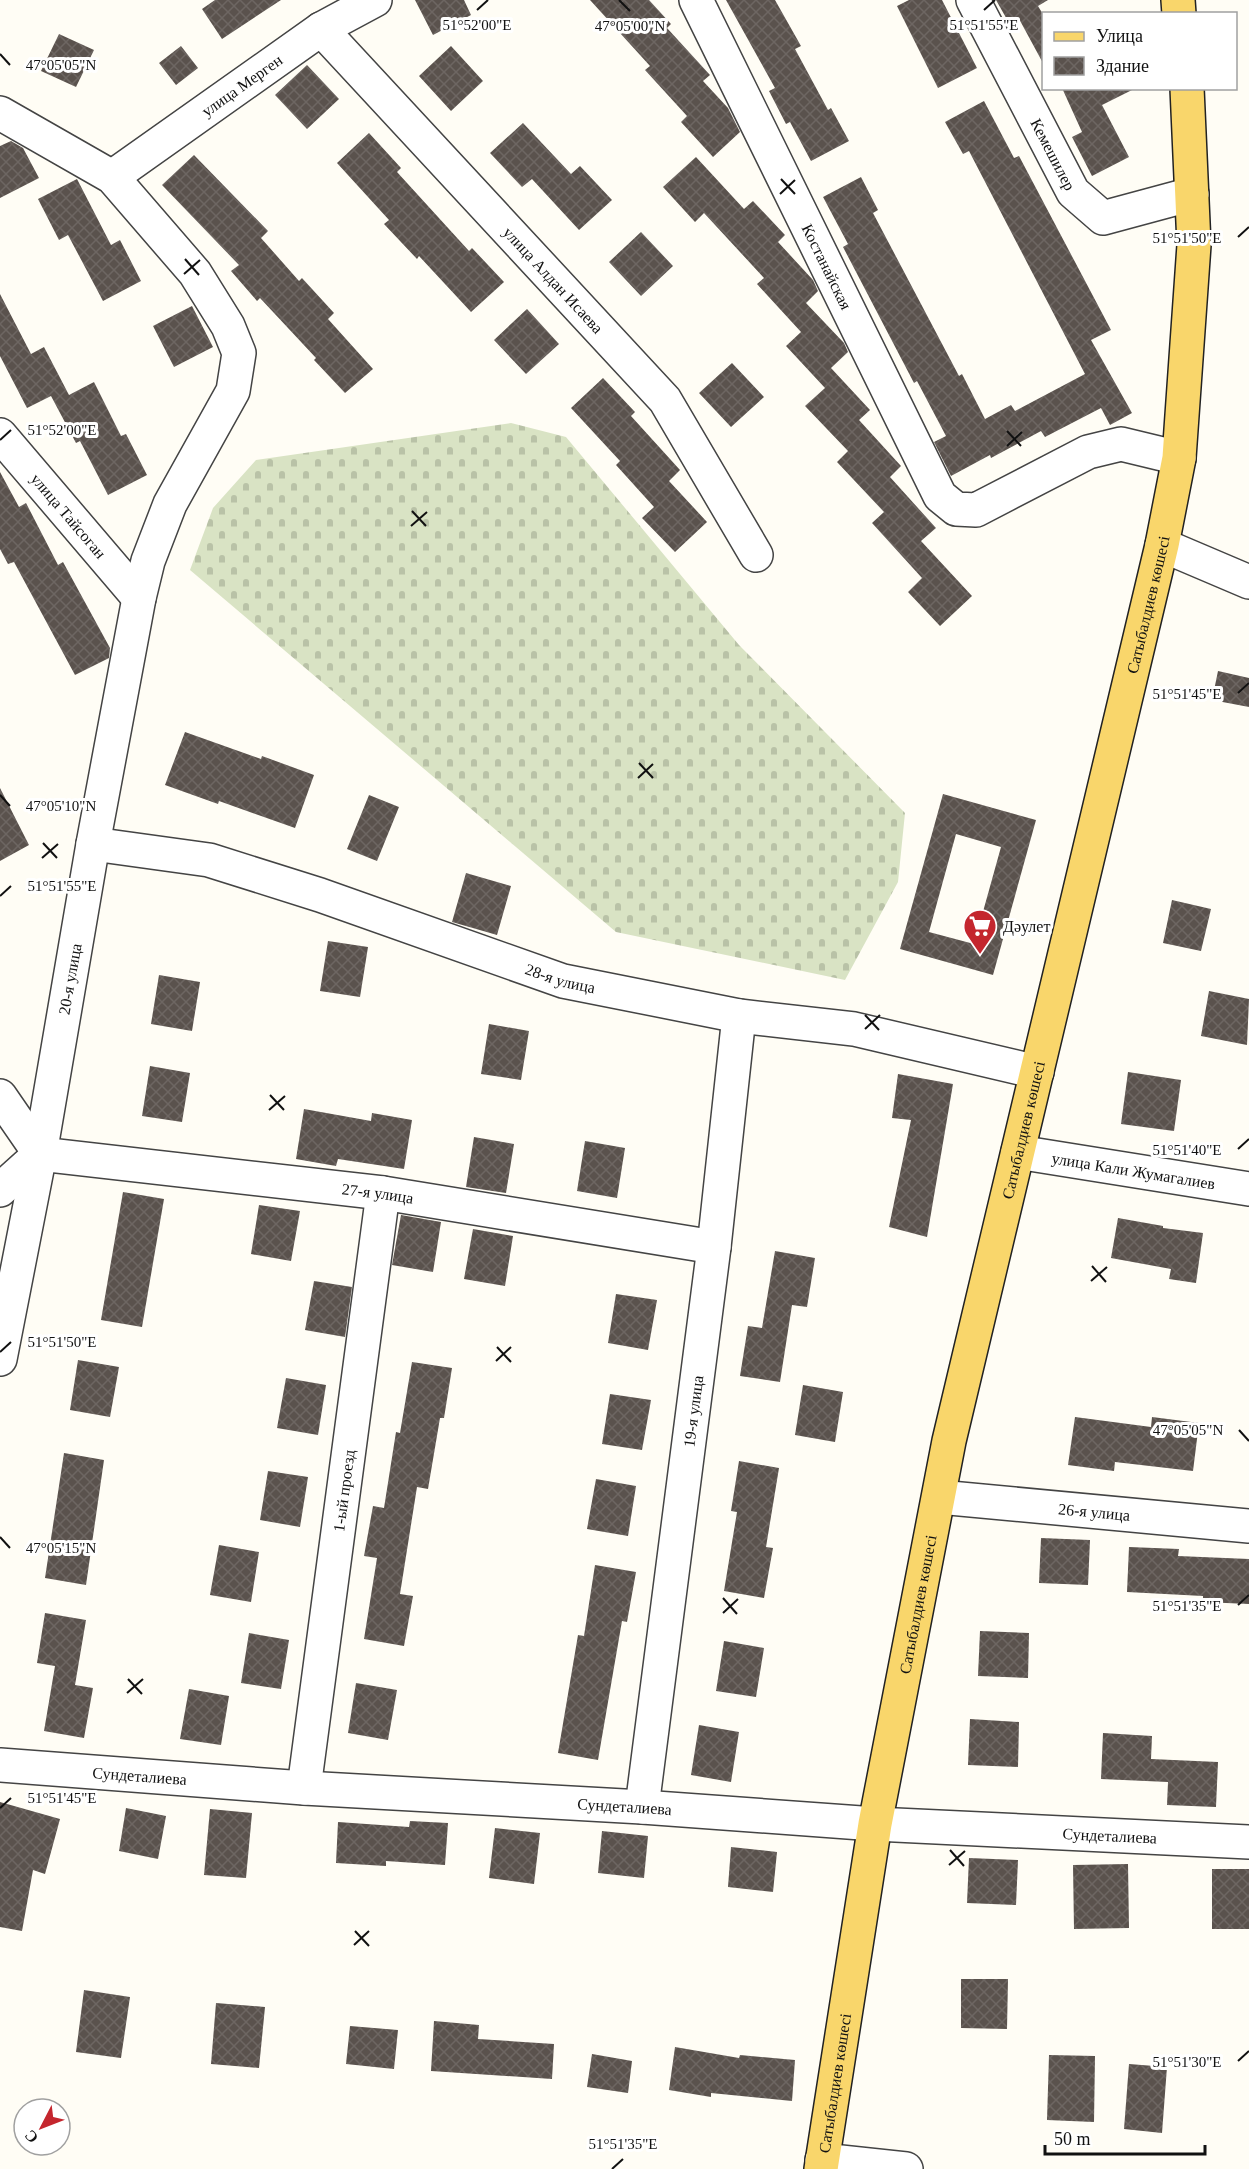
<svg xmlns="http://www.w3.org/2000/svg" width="1249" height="2169" viewBox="0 0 1249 2169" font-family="'Times New Roman',serif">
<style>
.cemetery{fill:url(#cemetery-stones)}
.building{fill:url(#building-cross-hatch);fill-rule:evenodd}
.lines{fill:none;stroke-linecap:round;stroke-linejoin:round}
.minor-casing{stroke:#444;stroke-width:36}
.major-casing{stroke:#222;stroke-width:36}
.minor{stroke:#fff;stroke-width:33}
.major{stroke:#f9d66b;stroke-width:33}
.ticks{fill:none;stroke:#111;stroke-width:2}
.labels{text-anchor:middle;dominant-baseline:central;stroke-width:6;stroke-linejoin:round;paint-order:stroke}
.street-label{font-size:16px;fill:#111;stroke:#fff}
.poi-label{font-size:16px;fill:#111;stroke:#fff;text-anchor:start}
.ticks-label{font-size:15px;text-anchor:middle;fill:#111;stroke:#fff;stroke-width:6;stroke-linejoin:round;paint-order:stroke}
</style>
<defs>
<pattern id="cemetery-stones" width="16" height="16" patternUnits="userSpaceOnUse" patternTransform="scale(1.5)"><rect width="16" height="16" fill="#d9e3c4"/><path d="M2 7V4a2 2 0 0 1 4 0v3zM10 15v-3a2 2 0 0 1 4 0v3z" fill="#b9c2a7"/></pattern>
<pattern id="building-cross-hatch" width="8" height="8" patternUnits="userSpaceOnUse" patternTransform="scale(1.5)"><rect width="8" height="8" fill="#5a524d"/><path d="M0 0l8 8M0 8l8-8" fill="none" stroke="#6d6662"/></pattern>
</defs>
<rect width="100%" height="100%" fill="#fffdf5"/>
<path class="cemetery" d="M 511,423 L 566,437 L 739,645 L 905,813 L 898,882 L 845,980 L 616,932 L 190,570 L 213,508 L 256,460 Z"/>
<path class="building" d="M 215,0 L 281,0 L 222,39 L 202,9 Z
M 415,0 L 464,0 L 471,15 L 433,35 Z
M 590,0 L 649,0 L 671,24 L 667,28 L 710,75 L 703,81 L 728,108 L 740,132 L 713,157 L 681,122 L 687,116 L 645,70 L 650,66 Z
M 726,0 L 775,0 L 801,46 L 795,49 L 828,110 L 831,108 L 849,141 L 811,161 L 790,122 L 786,124 L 769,91 L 775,88 Z
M 909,0 L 942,0 L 977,68 L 938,88 L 897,6 Z
M 996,0 L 1048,0 L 1038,6 L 1044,16 L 1044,65 L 1018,17 L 1009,23 Z
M 59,34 L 94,50 L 76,87 L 41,71 Z
M 181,46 L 198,68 L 176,85 L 159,63 Z
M 451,46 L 483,81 L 451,111 L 419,76 Z
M 307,65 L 339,99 L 307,129 L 275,95 Z
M 1062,88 L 1136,88 L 1102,105 L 1129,157 L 1092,176 L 1072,137 L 1082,132 Z
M 984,101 L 1014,158 L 1019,156 L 1111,330 L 1091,340 L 1132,413 L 1110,425 L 1101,408 L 1045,437 L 1041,431 L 991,458 L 990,455 L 951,476 L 934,442 L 946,436 L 917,381 L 914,383 L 843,247 L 848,244 L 823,197 L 861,177 L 878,210 L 873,213 L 959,376 L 962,374 L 985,419 L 1011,405 L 1015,411 L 1085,374 L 969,151 L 963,154 L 945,122 Z
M 523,123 L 571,174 L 580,166 L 612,200 L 579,230 L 532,179 L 522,187 L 490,153 Z
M 369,133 L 401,168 L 397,172 L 469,251 L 472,248 L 504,282 L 471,312 L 419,256 L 417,259 L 384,224 L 389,220 L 337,163 Z
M 11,141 L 23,148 L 39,178 L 0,198 L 0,146 Z
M 194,155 L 268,231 L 261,238 L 299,281 L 302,278 L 334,313 L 328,319 L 373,369 L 345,393 L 314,360 L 316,358 L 260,298 L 257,301 L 231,271 L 239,265 L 162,185 Z
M 696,157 L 744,209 L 753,201 L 785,235 L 778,242 L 813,280 L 818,291 L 806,303 L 844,343 L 848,352 L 831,368 L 870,410 L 859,420 L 901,466 L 890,477 L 936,528 L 921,541 L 972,596 L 940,626 L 908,592 L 922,578 L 872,523 L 884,512 L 837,462 L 848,451 L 805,406 L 825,388 L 786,346 L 801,332 L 757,284 L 764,278 L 704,213 L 695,222 L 663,187 Z
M 77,179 L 111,245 L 120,240 L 141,281 L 103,301 L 68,235 L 59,240 L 38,199 Z
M 641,232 L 673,266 L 641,296 L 609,262 Z
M 0,294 L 31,354 L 44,347 L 69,395 L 94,382 L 121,436 L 126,434 L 147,475 L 108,495 L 80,441 L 76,443 L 51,396 L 27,408 L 0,356 Z
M 192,306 L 213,347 L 174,367 L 153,326 Z
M 527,309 L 559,344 L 526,374 L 494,340 Z
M 732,363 L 764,397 L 731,427 L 699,393 Z
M 603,378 L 635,412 L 631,416 L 680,470 L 669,481 L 707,522 L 675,552 L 642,518 L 654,507 L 616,465 L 620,461 L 571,408 Z
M 0,472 L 19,507 L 26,503 L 58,565 L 63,562 L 110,648 L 109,658 L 75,675 L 14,562 L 8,564 L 0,549 Z
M 1218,671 L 1249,678 L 1249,707 L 1212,700 Z
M 185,732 L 261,759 L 262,756 L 314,775 L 295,828 L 219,801 L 218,804 L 165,785 Z
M 0,788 L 29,845 L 0,861 Z
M 943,794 L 1036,820 L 993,975 L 900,949 ZM 956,834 L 1001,847 L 974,944 L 929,932 Z
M 369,795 L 399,807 L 377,861 L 347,849 Z
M 466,873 L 511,886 L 497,935 L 452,922 Z
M 1172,900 L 1211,909 L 1201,951 L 1163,943 Z
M 328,941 L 368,947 L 360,997 L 320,991 Z
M 159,975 L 200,982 L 192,1031 L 151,1024 Z
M 1209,991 L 1249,999 L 1247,1045 L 1201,1036 Z
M 489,1024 L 529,1031 L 521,1080 L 481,1074 Z
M 150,1066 L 190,1073 L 182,1122 L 142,1116 Z
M 1128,1072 L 1181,1080 L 1174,1131 L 1121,1124 Z
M 898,1074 L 953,1084 L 927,1237 L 889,1227 L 911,1120 L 892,1118 Z
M 304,1109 L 371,1121 L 372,1113 L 412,1120 L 404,1169 L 338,1159 L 336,1166 L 296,1159 Z
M 474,1137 L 514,1144 L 506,1193 L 466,1187 Z
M 585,1141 L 625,1148 L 617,1198 L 577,1191 Z
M 123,1192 L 164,1199 L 142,1327 L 101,1320 Z
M 259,1205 L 300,1211 L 291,1261 L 251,1254 Z
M 401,1215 L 441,1222 L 433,1272 L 392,1265 Z
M 1118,1218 L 1163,1226 L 1163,1228 L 1203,1233 L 1196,1283 L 1169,1279 L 1171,1269 L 1111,1258 Z
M 473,1229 L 513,1236 L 505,1286 L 464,1279 Z
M 775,1251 L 815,1258 L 807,1307 L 792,1305 L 780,1382 L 740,1376 L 748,1326 L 762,1328 Z
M 314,1281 L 352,1287 L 345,1337 L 305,1330 Z
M 616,1294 L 657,1300 L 648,1350 L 608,1343 Z
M 78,1360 L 119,1367 L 110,1417 L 70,1410 Z
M 412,1362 L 452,1368 L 444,1418 L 440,1418 L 428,1489 L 417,1487 L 400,1594 L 413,1596 L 404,1646 L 364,1639 L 377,1558 L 364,1556 L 373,1506 L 384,1508 L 396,1432 L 400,1433 Z
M 286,1378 L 326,1385 L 318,1435 L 277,1428 Z
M 803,1385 L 843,1392 L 835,1442 L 795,1435 Z
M 610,1394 L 651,1400 L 642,1450 L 602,1444 Z
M 1075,1417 L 1151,1427 L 1152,1417 L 1199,1423 L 1193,1471 L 1115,1462 L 1114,1471 L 1068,1465 Z
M 64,1453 L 104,1460 L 86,1585 L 45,1578 Z
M 739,1461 L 779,1468 L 766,1547 L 773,1548 L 764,1598 L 724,1591 L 737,1512 L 731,1511 Z
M 268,1471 L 308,1477 L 300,1527 L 260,1520 Z
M 596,1479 L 636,1486 L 628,1536 L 587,1529 Z
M 1041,1538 L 1090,1540 L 1088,1585 L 1039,1583 Z
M 219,1545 L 259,1552 L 251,1602 L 210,1595 Z
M 1129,1547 L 1179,1549 L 1178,1556 L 1249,1559 L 1249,1604 L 1203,1602 L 1203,1596 L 1127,1592 Z
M 595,1565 L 636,1572 L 627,1622 L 622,1621 L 598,1760 L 558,1753 L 578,1635 L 584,1636 Z
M 45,1613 L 86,1620 L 75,1685 L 93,1688 L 84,1738 L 44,1731 L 55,1666 L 37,1663 Z
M 980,1631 L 1029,1633 L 1028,1678 L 978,1676 Z
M 249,1633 L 289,1640 L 281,1689 L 241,1683 Z
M 724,1641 L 764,1648 L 756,1697 L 716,1691 Z
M 356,1683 L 397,1690 L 388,1740 L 348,1733 Z
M 189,1689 L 229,1696 L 221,1745 L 180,1739 Z
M 970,1719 L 1019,1722 L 1018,1767 L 968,1765 Z
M 699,1725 L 739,1732 L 731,1782 L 691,1775 Z
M 1103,1733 L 1152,1736 L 1151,1759 L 1218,1762 L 1216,1807 L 1167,1805 L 1168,1782 L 1101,1779 Z
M 0,1802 L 60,1819 L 45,1874 L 33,1870 L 22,1931 L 0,1927 Z
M 126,1808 L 166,1816 L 158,1859 L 119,1851 Z
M 210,1809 L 252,1813 L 246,1878 L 204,1875 Z
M 410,1821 L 448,1823 L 445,1865 L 386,1861 L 386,1866 L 336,1863 L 338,1822 L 409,1827 Z
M 495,1828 L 540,1833 L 534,1884 L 489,1878 Z
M 602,1831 L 648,1836 L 644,1878 L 598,1873 Z
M 731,1847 L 777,1852 L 773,1892 L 728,1887 Z
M 969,1858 L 1018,1860 L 1016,1905 L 967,1903 Z
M 1128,1864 L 1129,1928 L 1074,1929 L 1073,1865 Z
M 1212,1869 L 1249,1869 L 1249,1929 L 1212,1929 Z
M 961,1979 L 1008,1979 L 1007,2029 L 961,2028 Z
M 84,1990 L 130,1997 L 121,2058 L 76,2052 Z
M 216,2003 L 265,2007 L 259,2068 L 211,2064 Z
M 434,2021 L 479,2025 L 478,2039 L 554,2044 L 552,2079 L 431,2071 Z
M 350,2026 L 398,2030 L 394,2069 L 346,2064 Z
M 675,2047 L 739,2058 L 740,2055 L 795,2060 L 792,2101 L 711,2093 L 711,2097 L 669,2090 Z
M 592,2054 L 632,2061 L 628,2093 L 587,2087 Z
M 1049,2055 L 1095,2056 L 1094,2122 L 1047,2120 Z
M 1129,2064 L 1167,2067 L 1162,2133 L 1124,2129 Z"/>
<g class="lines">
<defs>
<g id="minor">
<path id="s1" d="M 696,0 L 940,496 L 956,509 L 976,510 L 1088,452 L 1121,444 L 1179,458"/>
<path id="s2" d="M 973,0 L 1073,192 L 1103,218 L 1192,194"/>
<path id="s3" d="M 321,29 L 665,400 L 756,555"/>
<path d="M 0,113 L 112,177 L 195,273 L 228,326 L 239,353 L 233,391 L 170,504 L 148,561 L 139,598 L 93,844 L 40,1154 L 0,1359"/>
<path id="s4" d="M 112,177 L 321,29 L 375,0"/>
<path id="s5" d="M 0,435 L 139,598"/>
<path d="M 1162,545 L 1249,582"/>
<path id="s6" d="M 93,844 L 209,860 L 320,895 L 563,981 L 739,1016 L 854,1029 L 1037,1072"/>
<path d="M 0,1096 L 40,1154"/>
<path id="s7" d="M 1018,1152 L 1249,1189"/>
<path id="s8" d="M 40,1154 L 383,1193 L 714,1247"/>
<path d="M 0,1190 L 40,1154"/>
<path id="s9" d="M 939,1497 L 1249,1526"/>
<path id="s10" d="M 0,1765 L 304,1788 L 642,1807 L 875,1824 L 1249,1842"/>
<path id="s11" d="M 304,1788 L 383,1193"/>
<path id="s12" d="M 642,1807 L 714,1247 L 739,1016"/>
<path d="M 822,2160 L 906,2169"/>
</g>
<g id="major">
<path d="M 1178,0 L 1179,14"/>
<path id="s13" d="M 821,2169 L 875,1824 L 949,1441 L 1162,545 L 1179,458 L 1194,245 L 1187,88"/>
</g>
</defs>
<use href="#minor" class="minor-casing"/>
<use href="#major" class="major-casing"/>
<use href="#minor" class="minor"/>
<use href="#major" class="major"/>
</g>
<path class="ticks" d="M 619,0 L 630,11M 477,10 L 488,0M 984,10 L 995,0M 0,54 L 10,65M 781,179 L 795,194M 780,194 L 795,180M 1238,237 L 1249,227M 185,259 L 199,275M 184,274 L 200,260M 1007,431 L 1021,446M 0,440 L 11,430M 1007,446 L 1022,432M 412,511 L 426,526M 411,526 L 427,512M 1238,693 L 1249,683M 639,763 L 653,778M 638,778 L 653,764M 0,795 L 10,806M 43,843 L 57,858M 42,858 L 58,844M 0,896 L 11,886M 865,1015 L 879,1030M 865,1029 L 880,1015M 270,1095 L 284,1110M 269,1110 L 285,1096M 1238,1149 L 1249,1139M 1092,1266 L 1106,1282M 1091,1281 L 1107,1267M 497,1347 L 511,1362M 0,1352 L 11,1342M 496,1361 L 511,1347M 1239,1430 L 1249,1441M 0,1537 L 10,1548M 723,1598 L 737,1614M 1238,1605 L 1249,1595M 723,1613 L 738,1599M 128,1679 L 142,1694M 127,1693 L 143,1679M 0,1808 L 11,1798M 950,1850 L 964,1866M 949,1865 L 965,1851M 355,1931 L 369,1946M 354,1945 L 369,1931M 1238,2061 L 1249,2051M 612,2169 L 623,2159"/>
<defs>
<symbol id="supermarket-pin" viewBox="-11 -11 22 30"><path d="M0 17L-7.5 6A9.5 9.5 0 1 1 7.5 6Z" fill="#c4262e" stroke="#fff"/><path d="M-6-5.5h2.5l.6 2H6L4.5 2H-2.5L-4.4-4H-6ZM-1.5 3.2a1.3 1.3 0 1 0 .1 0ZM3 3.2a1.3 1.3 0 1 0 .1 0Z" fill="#fff"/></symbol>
</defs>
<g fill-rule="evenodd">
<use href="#supermarket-pin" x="961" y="907" width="38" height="52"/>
</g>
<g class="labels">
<g class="street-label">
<text stroke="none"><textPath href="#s4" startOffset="159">улица Мерген</textPath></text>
<text stroke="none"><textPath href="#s2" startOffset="174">Кемешилер</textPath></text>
<text stroke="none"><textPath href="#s1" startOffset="297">Костанайская</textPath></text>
<text stroke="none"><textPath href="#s3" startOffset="342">улица Алдан Исаева</textPath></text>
<text stroke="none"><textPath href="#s5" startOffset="106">улица Тайсоган</textPath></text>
<text stroke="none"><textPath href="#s13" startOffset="1599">Сатыбалдиев көшесі</textPath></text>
<text stroke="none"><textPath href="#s6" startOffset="488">28-я улица</textPath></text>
<text transform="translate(70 979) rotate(-80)">20-я улица</text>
<text stroke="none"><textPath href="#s13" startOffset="1059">Сатыбалдиев көшесі</textPath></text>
<text stroke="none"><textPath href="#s7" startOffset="117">улица Кали Жумагалиев</textPath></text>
<text stroke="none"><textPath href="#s8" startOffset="340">27-я улица</textPath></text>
<text stroke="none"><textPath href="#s12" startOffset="399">19-я улица</textPath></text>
<text stroke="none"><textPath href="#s11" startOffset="300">1-ый проезд</textPath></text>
<text stroke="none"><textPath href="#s9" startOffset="156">26-я улица</textPath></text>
<text stroke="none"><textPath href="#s13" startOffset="573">Сатыбалдиев көшесі</textPath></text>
<text stroke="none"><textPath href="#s10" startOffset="140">Сундеталиева</textPath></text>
<text stroke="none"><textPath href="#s10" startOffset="626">Сундеталиева</textPath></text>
<text stroke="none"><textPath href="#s10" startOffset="1112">Сундеталиева</textPath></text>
<text stroke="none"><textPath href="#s13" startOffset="87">Сатыбалдиев көшесі</textPath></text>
</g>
<g class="poi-label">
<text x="1003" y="926">Дәулет</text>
</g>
</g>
<g class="ticks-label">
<text x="477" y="30">51°52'00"E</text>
<text x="984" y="30">51°51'55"E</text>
<text x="630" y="31">47°05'00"N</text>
<text x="61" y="70">47°05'05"N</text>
<text x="1187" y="243">51°51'50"E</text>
<text x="62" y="435">51°52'00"E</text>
<text x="1187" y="699">51°51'45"E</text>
<text x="61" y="811">47°05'10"N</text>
<text x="62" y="891">51°51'55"E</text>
<text x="1187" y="1155">51°51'40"E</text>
<text x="62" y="1347">51°51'50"E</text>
<text x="1188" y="1435">47°05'05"N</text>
<text x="61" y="1553">47°05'15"N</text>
<text x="1187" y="1611">51°51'35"E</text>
<text x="62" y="1803">51°51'45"E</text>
<text x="1187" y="2067">51°51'30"E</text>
<text x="623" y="2149">51°51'35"E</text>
</g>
<rect x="1042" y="12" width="195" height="78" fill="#ffffff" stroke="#a0a0a0" stroke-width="1.5"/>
<rect x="1054" y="32" width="30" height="9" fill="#f9d66b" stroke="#a0a0a0" stroke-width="1.5"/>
<text x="1096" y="42" font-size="18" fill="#111111">Улица</text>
<rect x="1054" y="57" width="30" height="18" fill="url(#building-cross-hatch)" stroke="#a0a0a0" stroke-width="1.5"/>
<text x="1096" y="72" font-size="18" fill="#111111">Здание</text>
<g transform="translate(42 2127) rotate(228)"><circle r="28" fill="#ffffff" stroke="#a0a0a0" stroke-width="1.5"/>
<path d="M0-4.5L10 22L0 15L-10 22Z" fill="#c4262e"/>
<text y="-9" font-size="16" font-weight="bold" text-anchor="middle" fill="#111111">С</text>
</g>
<path d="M1045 2145v9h160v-9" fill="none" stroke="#111111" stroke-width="3"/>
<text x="1054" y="2145" font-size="18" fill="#111111" stroke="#ffffff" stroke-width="4.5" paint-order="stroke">50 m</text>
</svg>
